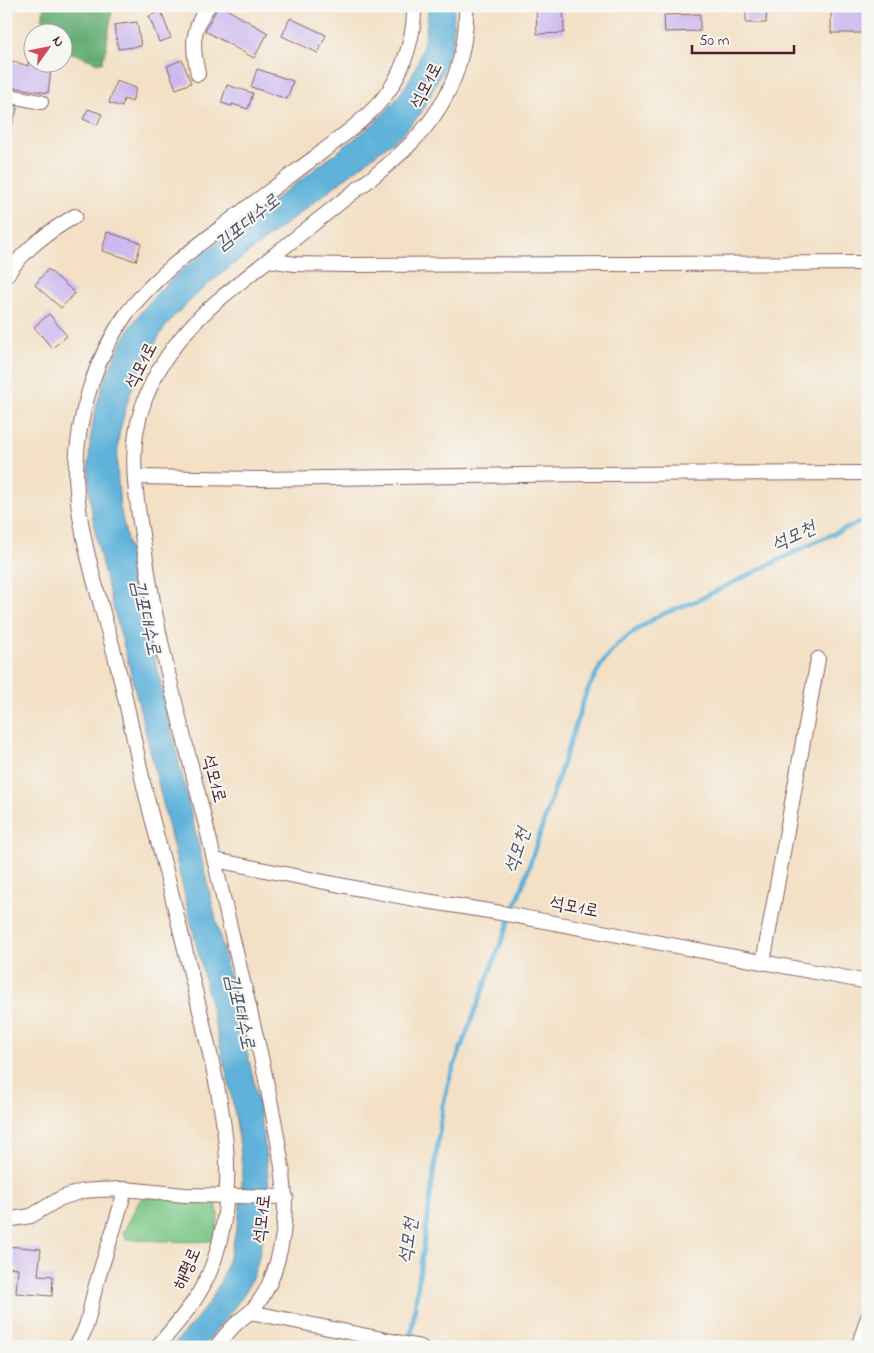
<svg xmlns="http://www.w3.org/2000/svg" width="874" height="1353" viewBox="0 0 874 1353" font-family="'Indie Flower','Poor Story',sans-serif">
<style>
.green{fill:#7bc786;stroke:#627358}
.forest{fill:#64ac73;stroke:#57664f}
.water{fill:#5fb2da;stroke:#546882}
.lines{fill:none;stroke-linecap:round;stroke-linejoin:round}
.stream{stroke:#5fb2da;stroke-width:4.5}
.building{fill:#ccb7ef}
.minor-casing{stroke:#856361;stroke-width:16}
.minor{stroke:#fff;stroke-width:14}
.labels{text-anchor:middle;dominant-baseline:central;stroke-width:4;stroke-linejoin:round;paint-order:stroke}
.street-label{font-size:18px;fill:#4a1f2b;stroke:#f6f6f2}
.water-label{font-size:19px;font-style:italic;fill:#515268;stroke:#f6f6f2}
</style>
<rect width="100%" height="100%" fill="#f6f6f2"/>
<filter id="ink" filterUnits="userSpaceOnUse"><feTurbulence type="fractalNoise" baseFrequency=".02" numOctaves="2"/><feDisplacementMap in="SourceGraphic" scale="10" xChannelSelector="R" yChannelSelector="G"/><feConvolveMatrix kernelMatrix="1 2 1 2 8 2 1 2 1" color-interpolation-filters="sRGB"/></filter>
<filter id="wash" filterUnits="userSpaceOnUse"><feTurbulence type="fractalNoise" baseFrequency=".0096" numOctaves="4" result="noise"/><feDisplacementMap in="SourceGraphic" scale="20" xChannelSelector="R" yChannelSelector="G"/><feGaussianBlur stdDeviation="1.12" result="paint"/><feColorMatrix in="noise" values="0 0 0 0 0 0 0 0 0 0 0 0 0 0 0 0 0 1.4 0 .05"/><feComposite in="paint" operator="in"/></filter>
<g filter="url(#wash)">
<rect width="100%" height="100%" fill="#f3e0c5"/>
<path class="green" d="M 146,1196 L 212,1202 L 216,1204 C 220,1215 217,1229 213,1240 C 201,1244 142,1240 127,1239 L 123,1233 L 139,1201 Z"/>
<path class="forest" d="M 44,6 L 113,6 L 106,48 L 102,63 L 98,63 L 75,54 L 63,51 L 62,32 L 41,32 Z"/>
<path class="water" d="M 428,6 L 454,6 L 453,40 L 445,66 L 421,113 L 404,132 L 393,141 L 207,285 L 172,318 L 161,333 L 135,379 L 126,407 L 119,434 L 117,459 L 118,485 L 120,507 L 128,545 L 254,1082 L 264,1138 L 269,1186 L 264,1232 L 257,1265 L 250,1283 L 243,1296 L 203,1347 L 172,1347 C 185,1331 200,1316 211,1299 C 227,1273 236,1237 240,1207 C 246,1165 237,1125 229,1084 C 221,1048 212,1013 204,977 C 179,872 155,766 128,662 C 97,542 59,453 126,335 C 154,285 205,252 250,218 C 289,189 327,160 366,130 C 406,96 427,60 428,6 Z"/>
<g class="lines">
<path class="stream" d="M 410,1343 L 443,1105 L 450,1077 L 524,882 L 586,693 L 602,663 L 616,646 L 632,633 L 658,616 L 696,601 L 817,541 L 868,519"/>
</g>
<g id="blocks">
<path class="building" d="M 218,6 L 221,6 L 268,33 L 254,58 L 205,31 Z
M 536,6 L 563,6 L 564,33 L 537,34 Z
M 746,6 L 767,6 L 766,23 L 746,23 Z
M 831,6 L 868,6 L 868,33 L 831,33 Z
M 161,11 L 171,38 L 159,42 L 149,16 Z
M 700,14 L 700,31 L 665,32 L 664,15 Z
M 290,18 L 326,35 L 318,53 L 282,36 Z
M 137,22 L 141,46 L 118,49 L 114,25 Z
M 6,59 L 28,66 L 28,62 L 52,62 L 48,93 L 6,86 Z
M 182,60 L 191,83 L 176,89 L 167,66 Z
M 257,69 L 293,81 L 287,99 L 251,87 Z
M 116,81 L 136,88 L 132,102 L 124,99 L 122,107 L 109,103 Z
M 227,85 L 253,93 L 248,109 L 232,104 L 232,106 L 221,103 Z
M 6,104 L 18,106 L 9,135 L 6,134 Z
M 88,109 L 102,114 L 97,125 L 83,119 Z
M 107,232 L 141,243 L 136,261 L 102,251 Z
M 48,269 L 75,293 L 61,308 L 35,285 Z
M 49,314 L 67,336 L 52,348 L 34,327 Z
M 6,1246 L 41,1249 L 38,1275 L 53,1276 L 52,1296 L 16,1293 L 18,1268 L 6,1267 Z"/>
</g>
</g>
<g filter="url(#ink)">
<use href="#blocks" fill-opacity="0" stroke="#856361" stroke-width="1"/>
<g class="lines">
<defs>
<path id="minor" d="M 198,74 C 192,46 191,31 208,6
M 6,95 L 41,102
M 269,260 L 295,264 L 347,265 L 868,263
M 6,276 C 24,249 48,232 75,216
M 135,477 L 259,479 L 591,474 L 868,473
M 215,860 L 355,888 L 420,900 L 501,913 L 868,982
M 763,963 L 818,659
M 6,1220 L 31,1216 L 61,1198 L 83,1191 L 96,1190 L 125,1189 L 185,1195 L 286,1197
M 250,1312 L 421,1347
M 75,1347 C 89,1329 89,1310 95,1289 C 104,1256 117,1223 125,1189
M 157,1347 C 186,1313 208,1289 219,1244 C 239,1166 219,1094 202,1019 C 190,969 178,920 166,871 C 158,841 150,812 143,782 C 134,740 126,698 115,656 C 100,599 76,529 76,470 C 77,417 95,357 127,313 C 153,279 189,252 223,226 C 253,203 283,181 314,158 C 337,140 371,116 388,92 C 404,69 415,35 414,6
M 216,1347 C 223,1338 230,1329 238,1322 C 242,1318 247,1315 251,1311 C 264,1298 272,1280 277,1262 C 291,1214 284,1173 275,1125 C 269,1094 263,1063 255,1032 C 241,974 228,916 214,859 C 191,759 161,662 146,560 C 140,519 130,474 136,433 C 145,379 176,337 216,302 C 254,271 293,240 332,209 C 383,168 435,136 457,70 C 464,48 467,29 466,6
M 858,1347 L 868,1317"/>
</defs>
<use href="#minor" class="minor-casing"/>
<use href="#minor" class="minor"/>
</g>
</g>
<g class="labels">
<g class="street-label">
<text transform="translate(427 86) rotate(-63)">석모1로</text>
<text transform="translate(142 366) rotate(-63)">석모1로</text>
<text transform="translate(213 779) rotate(75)">석모1로</text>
<text transform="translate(574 908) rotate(11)">석모1로</text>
<text transform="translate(263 1219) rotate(-84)">석모1로</text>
<text transform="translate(188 1269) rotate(-66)">해평로</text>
</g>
<g class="water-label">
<text transform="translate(248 223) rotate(-39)">김포대수로</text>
<text transform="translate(794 537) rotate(-25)">석모천</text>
<text transform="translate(145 618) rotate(77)">김포대수로</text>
<text transform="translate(518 851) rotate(-72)">석모천</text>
<text transform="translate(239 1012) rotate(77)">김포대수로</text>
<text transform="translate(409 1241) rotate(-82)">석모천</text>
</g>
</g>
<rect width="874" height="1353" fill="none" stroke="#f6f6f2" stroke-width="25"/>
<g transform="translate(48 48) rotate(57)"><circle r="24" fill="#f6f6f2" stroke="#b1a0a2"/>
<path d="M0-4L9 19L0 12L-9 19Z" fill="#d1495b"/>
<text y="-8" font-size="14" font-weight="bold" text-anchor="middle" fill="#4a1f2b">N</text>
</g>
<path d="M692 45v8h102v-8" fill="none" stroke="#4a1f2b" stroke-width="2.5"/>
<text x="699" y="45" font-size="15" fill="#4a1f2b" stroke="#f6f6f2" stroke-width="4" paint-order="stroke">50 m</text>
</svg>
